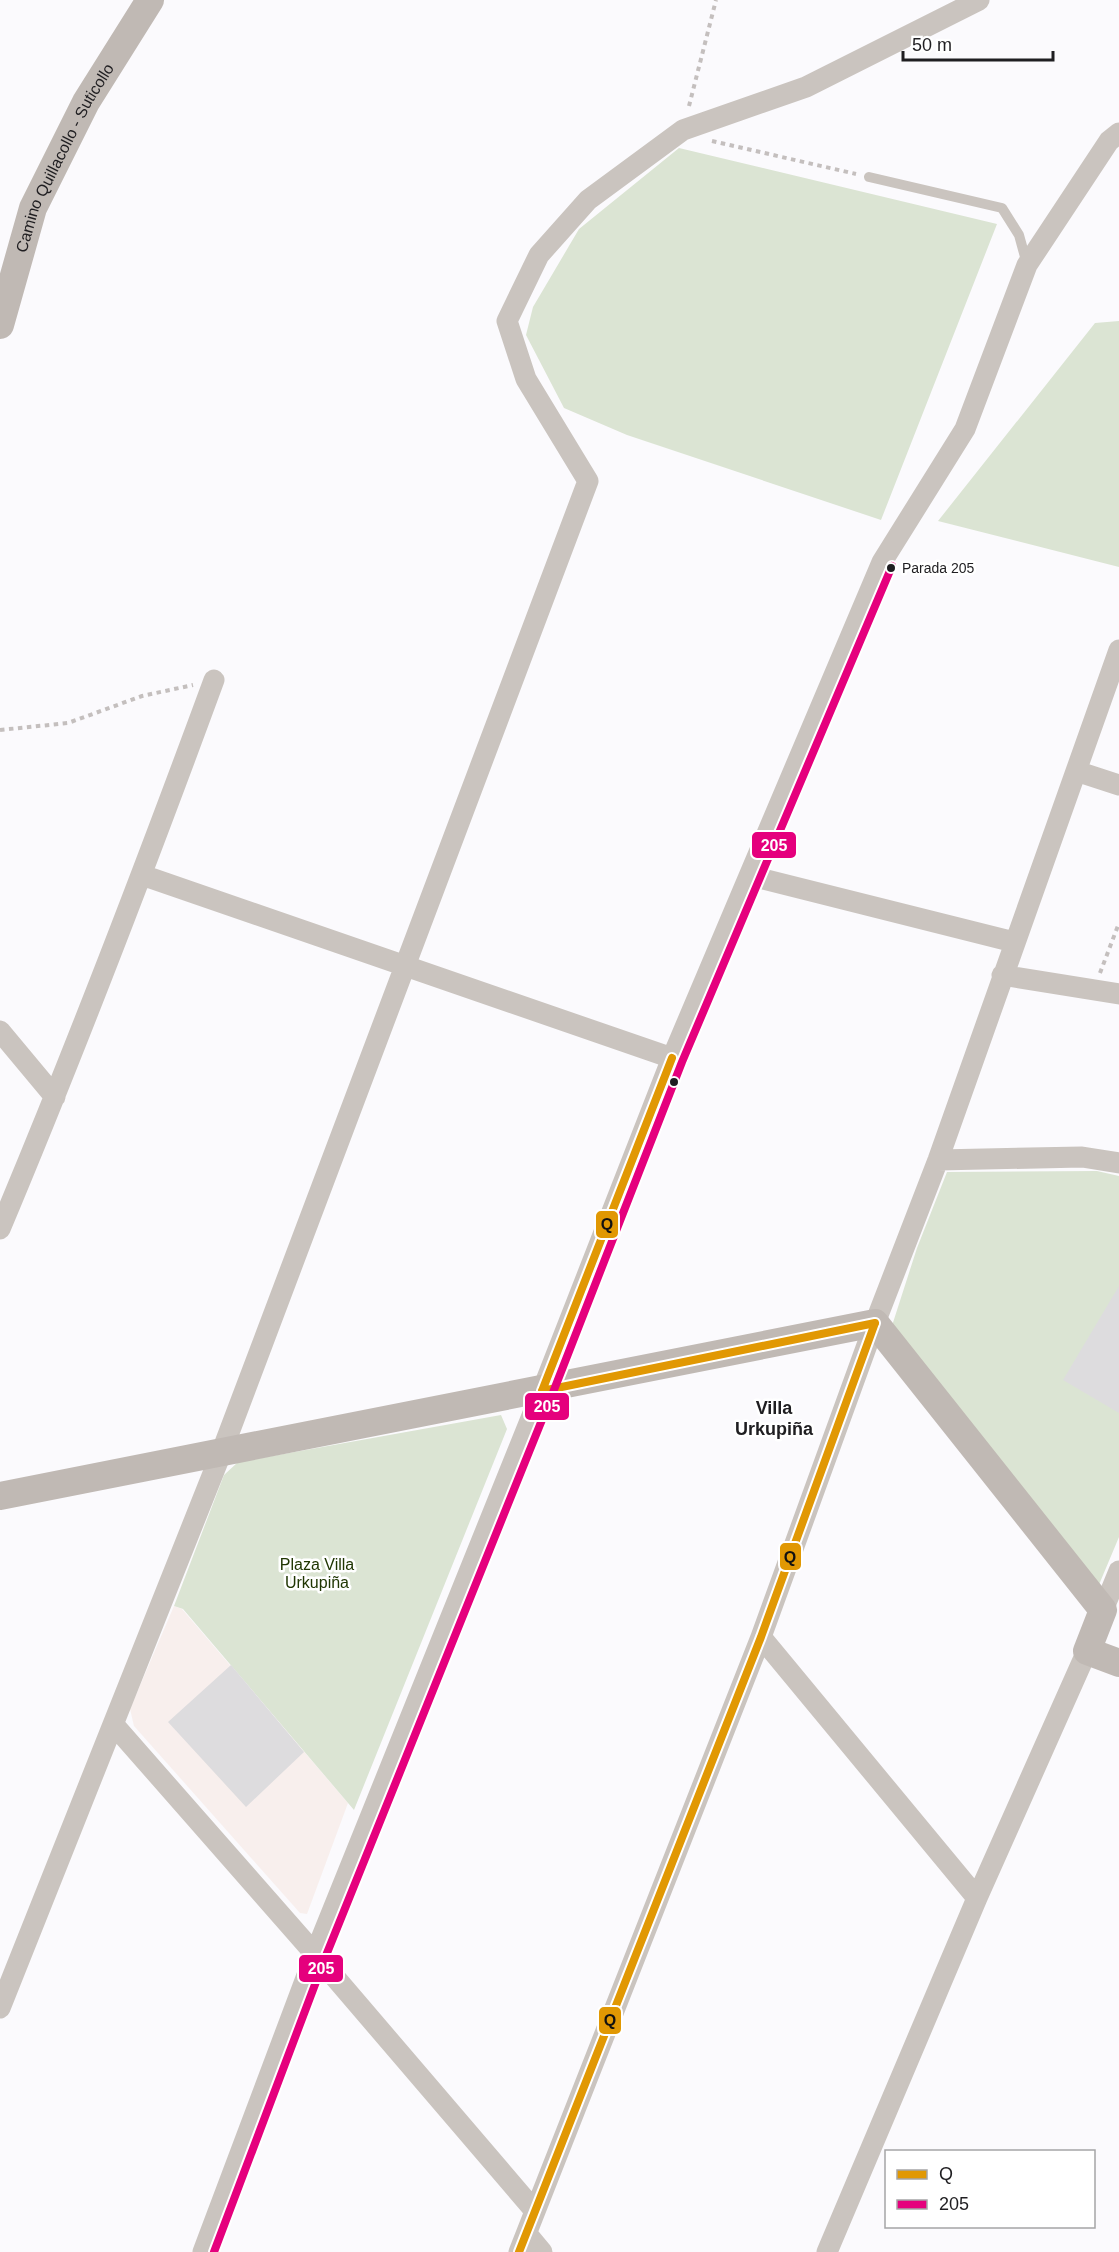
<svg xmlns="http://www.w3.org/2000/svg" width="1119" height="2252" viewBox="0 0 1119 2252" font-family="Arial,sans-serif">
<style>
.medical{fill:#f8efed}
.green{fill:#dbe4d3}
.building{fill:#dddcde}
.lines{fill:none;stroke-linecap:round;stroke-linejoin:round}
.path{stroke:#c4bfbe;stroke-width:4;stroke-dasharray:4.5 4.5;stroke-linecap:butt}
.lane{stroke:#cac4bf;stroke-width:10}
.street{stroke:#cac4bf;stroke-width:21}
.secondary{stroke:#c0b9b4;stroke-width:28}
.bus-1-casing{stroke:#fff;stroke-width:12}
.bus-2-casing{stroke:#fff;stroke-width:12}
.bus-1{stroke:#e19803;stroke-width:8}
.bus-2{stroke:#e5007d;stroke-width:8}
.bus-dot{fill:#1f1e21;stroke:#fff;stroke-width:2}
.labels{text-anchor:middle;dominant-baseline:central;stroke-width:5;stroke-linejoin:round;paint-order:stroke}
.bus-label{font-size:14px;fill:#1f1e21;stroke:#fff;text-anchor:start}
.street-label{font-size:16px;fill:#1f1e21;stroke:#fff}
.park-label{font-size:16px;fill:#203603;stroke:#fff}
.neighbourhood-label{font-size:18px;font-weight:bold;fill:#1f1e21;stroke:#fff}
.line-badge{stroke:#fff;stroke-width:2}
.badge-label{font-size:16px;text-anchor:middle;font-weight:bold;fill:#fff}
.pale-badge-label{font-size:16px;text-anchor:middle;font-weight:bold;fill:#111}
</style>
<rect width="100%" height="100%" fill="#fbfafd"/>
<path class="medical" d="M 174,1606 L 182,1609 L 348,1803 L 307,1914 L 300,1913 L 134,1726 L 130,1709 Z"/>
<path class="green" d="M 679,148 L 997,224 L 881,520 L 627,435 L 564,408 L 526,335 L 533,307 L 579,229 Z
M 1119,321 L 1119,567 L 938,521 L 1095,323 Z
M 1097,1171 L 1119,1176 L 1119,1537 L 1098,1587 L 889,1335 L 917,1248 L 947,1172 Z
M 501,1415 L 507,1429 L 354,1810 L 183,1609 L 174,1606 L 224,1475 L 238,1462 Z"/>
<path class="building" d="M 1119,1286 L 1119,1413 L 1063,1380 Z
M 231,1665 L 304,1752 L 246,1807 L 168,1722 Z"/>
<g class="lines">
<path class="path" d="M 689,106 L 716,0
M 712,141 L 856,174
M 0,730 L 68,723 L 142,696 L 193,685
M 1100,973 L 1119,923"/>
<path class="lane" d="M 869,177 L 1002,208 L 1019,235 L 1027,264"/>
<path class="street" d="M 1076,771 L 1119,785
M 142,875 L 672,1058
M 751,876 L 1014,942
M 1002,975 L 1119,994
M 0,1031 L 55,1097
M 938,1160 L 1082,1157 L 1119,1163
M 0,1229 C 76,1048 146,865 214,680
M 1103,1610 L 1119,1571
M 761,1637 L 977,1898
M 114,1725 L 315,1954 L 534,2210
M 0,2008 L 222,1451 L 588,481 L 526,379 L 507,321 L 539,255 L 588,200 L 683,130 L 806,87 L 979,0
M 527,2234 L 542,2252
M 203,2252 L 315,1954 L 542,1391 L 672,1058 L 882,562 L 965,429 L 1027,265 L 1109,141 L 1119,133
M 519,2252 L 761,1637 L 875,1323 L 938,1160 L 1119,650
M 827,2252 L 977,1898 L 1087,1651"/>
<g class="secondary">
<path id="s1" d="M 0,325 L 33,208 L 86,102 L 150,0"/>
<path d="M 0,1496 C 292,1437 584,1382 875,1323 L 1103,1610 L 1087,1651 L 1119,1663"/>
</g>
<defs>
<path id="bus-1" d="M 542,1391 L 672,1058
M 542,1391 L 875,1323
M 519,2252 L 761,1637 L 875,1323"/>
<path id="bus-2" d="M 214,2252 L 325,1958 L 552,1395 L 682,1062 L 892,566"/>
</defs>
<use href="#bus-1" class="bus-1-casing"/>
<use href="#bus-2" class="bus-2-casing"/>
<use href="#bus-1" class="bus-1"/>
<use href="#bus-2" class="bus-2"/>
</g>
<g class="bus-dot">
<circle cx="891" cy="568" r="5"/>
<circle cx="674" cy="1082" r="5"/>
</g>
<g class="labels">
<g class="bus-label">
<text x="902" y="568">Parada 205</text>
</g>
<g class="street-label">
<text stroke="none"><textPath href="#s1" startOffset="180">Camino Quillacollo - Suticollo</textPath></text>
</g>
<g class="park-label">
<text x="317" y="1564">Plaza Villa<tspan x="317" dy="18">Urkupiña</tspan></text>
</g>
<g class="neighbourhood-label">
<text x="774" y="1408">Villa<tspan x="774" dy="21">Urkupiña</tspan></text>
</g>
</g>
<g class="line-badge">
<rect x="751" y="831" width="46" height="28" rx="6" fill="#e5007d"/>
<rect x="595" y="1210" width="24" height="29" rx="6" fill="#e19803"/>
<rect x="524" y="1392" width="46" height="29" rx="6" fill="#e5007d"/>
<rect x="779" y="1542" width="23" height="29" rx="6" fill="#e19803"/>
<rect x="298" y="1954" width="46" height="29" rx="6" fill="#e5007d"/>
<rect x="598" y="2006" width="24" height="29" rx="6" fill="#e19803"/>
</g>
<g class="badge-label">
<text x="774" y="851">205</text>
<text x="547" y="1412">205</text>
<text x="321" y="1974">205</text>
</g>
<g class="pale-badge-label">
<text x="607" y="1230">Q</text>
<text x="790" y="1563">Q</text>
<text x="610" y="2026">Q</text>
</g>
<rect x="885" y="2150" width="210" height="78" fill="#ffffff" stroke="#a5a5a6" stroke-width="1.5"/>
<rect x="897" y="2170" width="30" height="9" fill="#e19803" stroke="#a5a5a6" stroke-width="1.5"/>
<text x="939" y="2180" font-size="18" fill="#1f1e21">Q</text>
<rect x="897" y="2200" width="30" height="9" fill="#e5007d" stroke="#a5a5a6" stroke-width="1.5"/>
<text x="939" y="2210" font-size="18" fill="#1f1e21">205</text>
<path d="M903 51v9h150v-9" fill="none" stroke="#1f1e21" stroke-width="3"/>
<text x="912" y="51" font-size="18" fill="#1f1e21" stroke="#ffffff" stroke-width="4.5" paint-order="stroke">50 m</text>
</svg>
